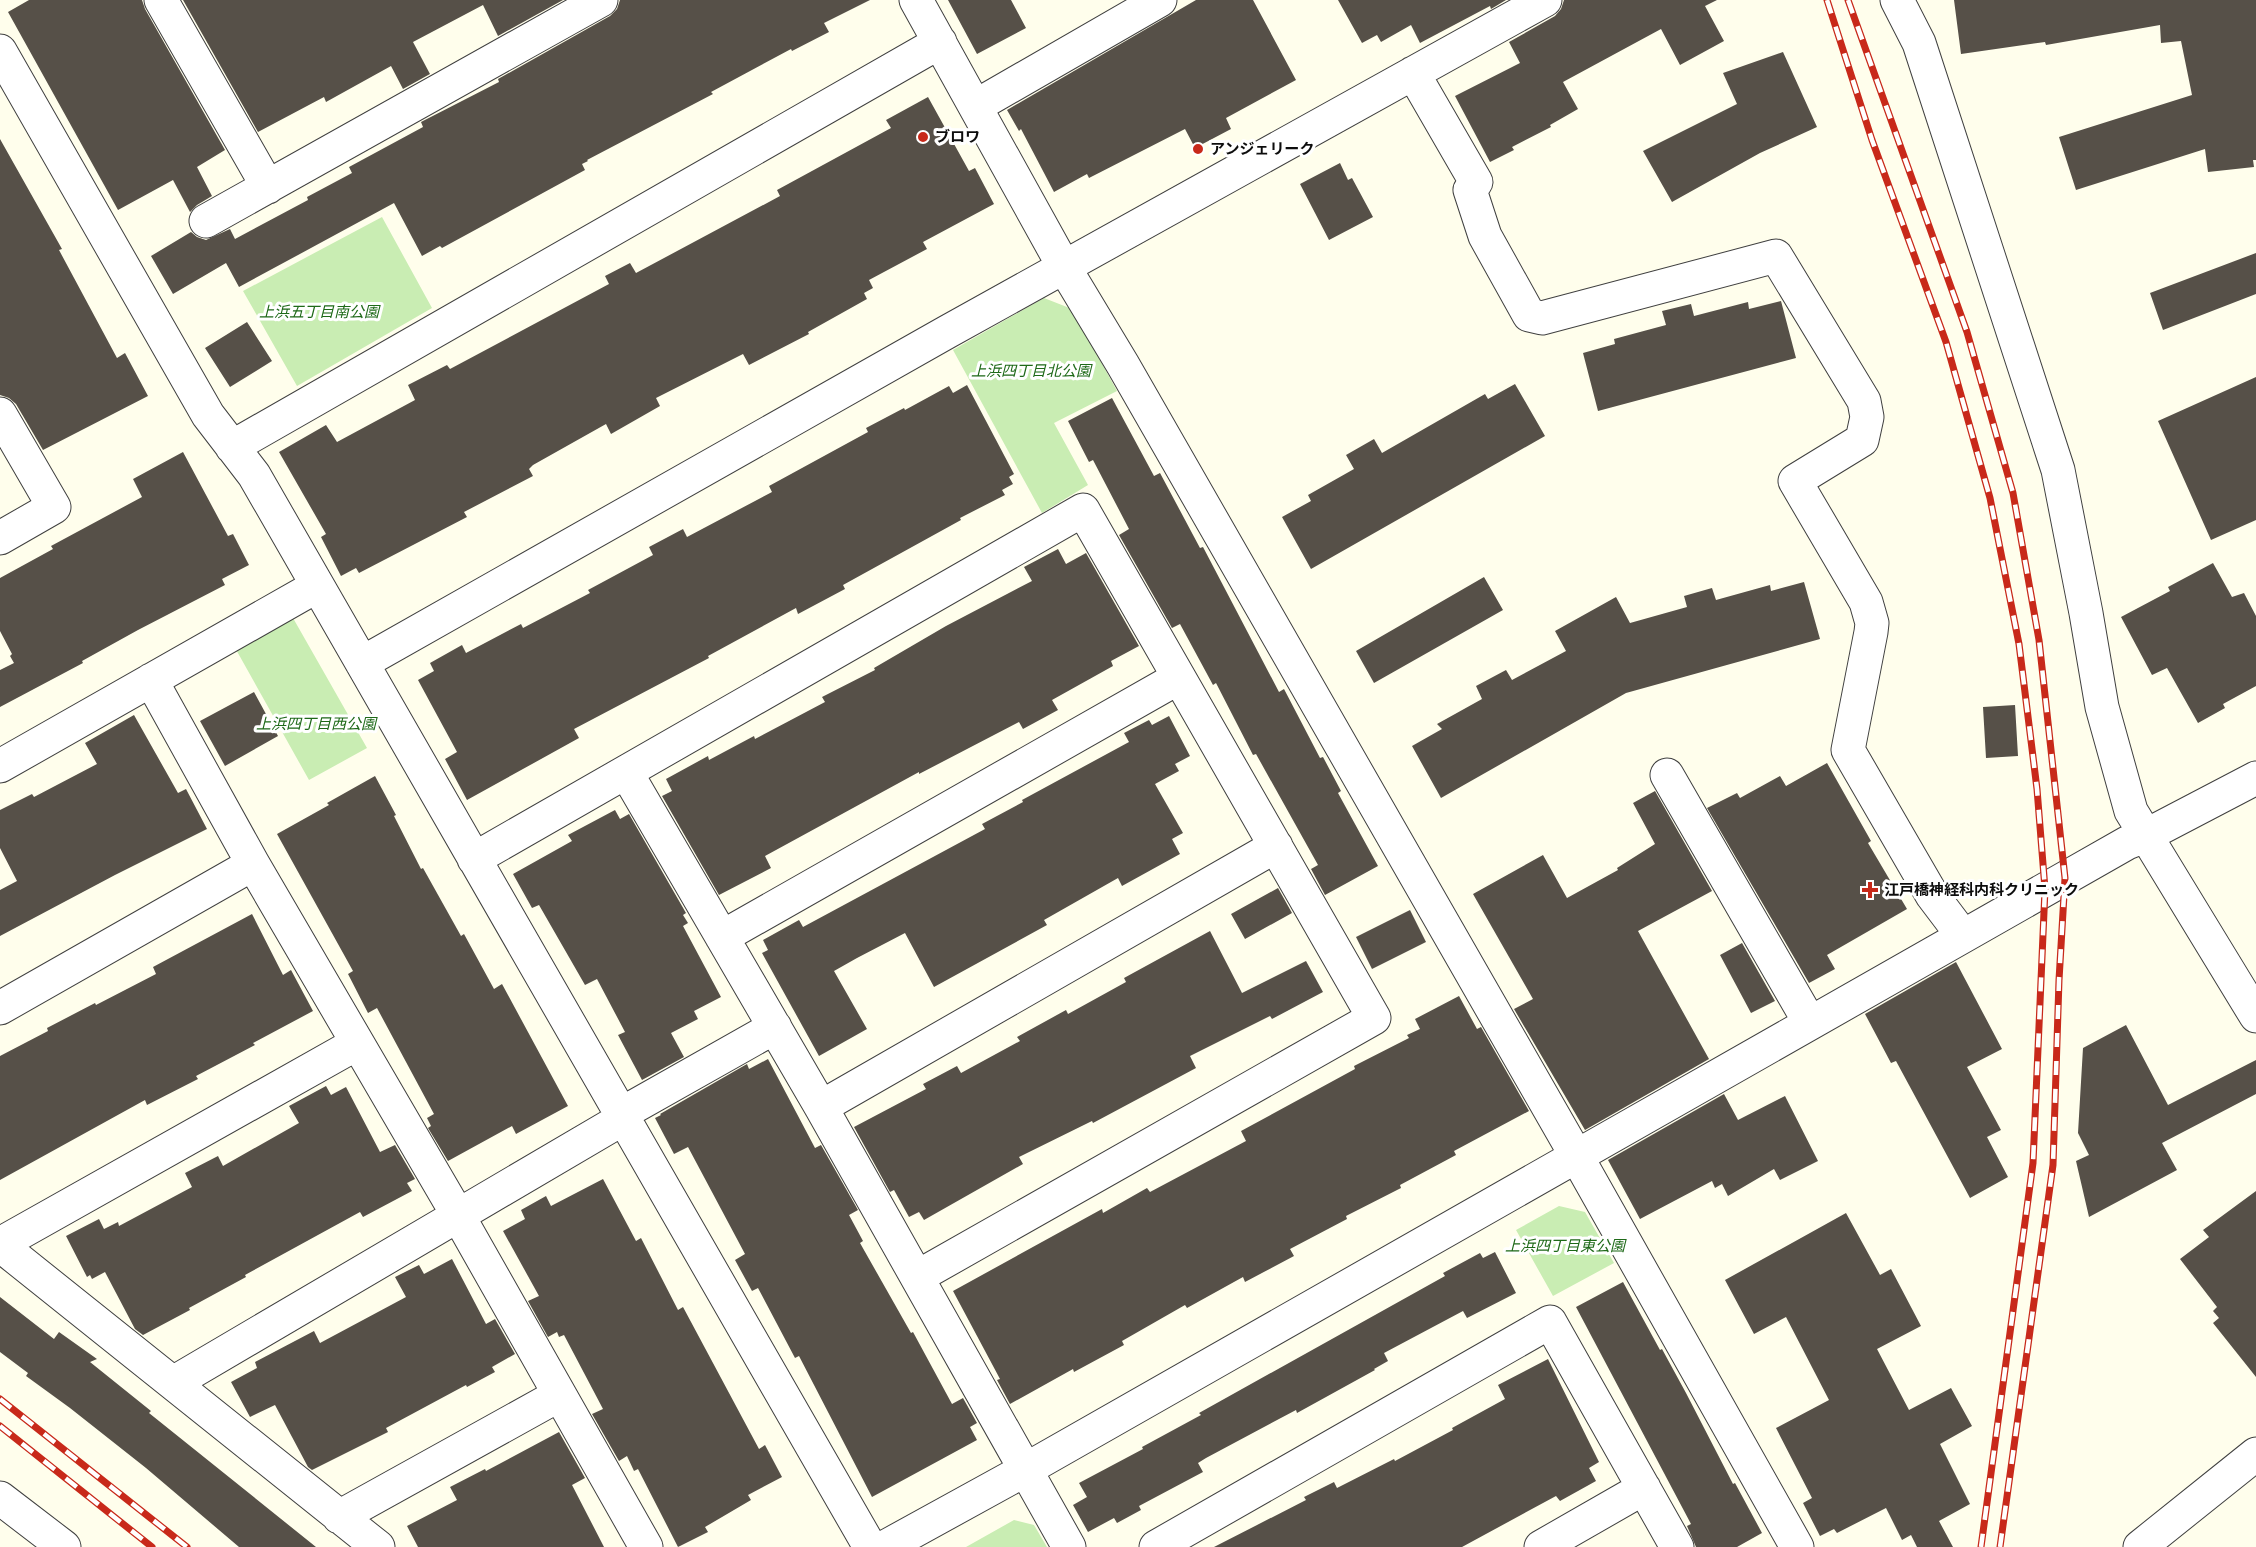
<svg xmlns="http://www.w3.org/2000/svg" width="2256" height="1547" viewBox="0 0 2256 1547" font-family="'Crimson Pro','Noto Sans JP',serif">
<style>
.green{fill:#c9edb3}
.building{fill:#565048}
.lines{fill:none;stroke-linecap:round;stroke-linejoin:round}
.minor-casing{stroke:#404040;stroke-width:35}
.minor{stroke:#fff;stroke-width:33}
.rail-casing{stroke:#c8291a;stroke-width:7}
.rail{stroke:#fff;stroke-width:4.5;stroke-dasharray:14;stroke-linecap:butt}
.poi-dot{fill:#c8291a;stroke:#fff;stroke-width:2}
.labels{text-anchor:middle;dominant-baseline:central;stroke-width:6;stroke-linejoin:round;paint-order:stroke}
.poi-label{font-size:15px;font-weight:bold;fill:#0d0d0d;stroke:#fff;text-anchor:start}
.park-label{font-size:15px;font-style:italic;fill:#1e6918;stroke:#fff}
</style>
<rect width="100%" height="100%" fill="#fffeec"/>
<path class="green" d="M 382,217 L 432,308 L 297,386 L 243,291 Z
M 1044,298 L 1072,309 L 1117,391 L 1054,423 L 1088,485 L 1042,513 L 953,350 Z
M 293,618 L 367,748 L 309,780 L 234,646 Z
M 1559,1206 L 1585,1212 L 1614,1263 L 1553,1296 L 1516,1230 Z
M 1014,1520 L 1034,1525 L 1047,1547 L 966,1547 Z"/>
<path class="building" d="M 29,0 L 142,0 L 145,9 L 225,150 L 197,167 L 212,196 L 197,205 L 190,212 L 173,180 L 118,210 L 8,12 Z
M 183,0 L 563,0 L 498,36 L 483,5 L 413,42 L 430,74 L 403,89 L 391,66 L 326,102 L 324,97 L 258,132 Z
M 620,0 L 870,0 L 824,23 L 829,32 L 792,51 L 791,49 L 711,92 L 713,94 L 587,160 L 588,161 L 582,164 L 585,170 L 442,248 L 440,246 L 422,256 L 394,203 L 239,287 L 226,263 L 173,294 L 151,256 L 191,232 L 197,237 L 206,240 L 230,229 L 235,239 L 308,200 L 307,197 L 352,173 L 349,167 L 423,127 L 421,122 L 499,82 L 498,79 L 610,16 L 617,9 Z
M 948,0 L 1011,0 L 1026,28 L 977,54 Z
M 1196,0 L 1253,0 L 1296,80 L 1226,118 L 1231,129 L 1195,148 L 1185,129 L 1089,178 L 1087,174 L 1054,192 L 1021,129 L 1019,131 L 1007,110 Z
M 1338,0 L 1506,0 L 1491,9 L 1490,6 L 1420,43 L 1411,25 L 1381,42 L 1377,35 L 1362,43 Z
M 1564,0 L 1717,0 L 1705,6 L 1724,41 L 1680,65 L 1661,29 L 1563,82 L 1578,109 L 1550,125 L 1551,127 L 1512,147 L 1514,150 L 1490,162 L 1455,96 L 1520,63 L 1509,42 L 1555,16 L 1561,9 Z
M 1954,0 L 2256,0 L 2256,160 L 2253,160 L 2254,167 L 2208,172 L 2205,149 L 2076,190 L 2059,137 L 2192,95 L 2181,41 L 2161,43 L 2160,25 L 2046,45 L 2045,42 L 1961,54 Z
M 1783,52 L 1817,127 L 1760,153 L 1672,202 L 1643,151 L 1737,104 L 1723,73 Z
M 928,97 L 969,171 L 975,168 L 994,204 L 923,242 L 927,249 L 869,280 L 873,288 L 864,293 L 867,299 L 808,332 L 809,334 L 749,365 L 743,354 L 656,398 L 660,406 L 611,434 L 606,424 L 533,465 L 529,469 L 533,476 L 464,512 L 467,517 L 359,573 L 356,568 L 341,576 L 321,537 L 326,534 L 279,452 L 326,425 L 337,442 L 415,400 L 408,385 L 447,365 L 450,369 L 609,284 L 605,276 L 630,263 L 636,273 L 780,196 L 777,190 L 891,128 L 886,120 Z
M 0,139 L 62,249 L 59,250 L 117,358 L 125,353 L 148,396 L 43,450 L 16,404 L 9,398 L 0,395 Z
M 1340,163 L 1348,180 L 1352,178 L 1373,217 L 1329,240 L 1300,184 Z
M 2256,253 L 2256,294 L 2163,330 L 2150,293 Z
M 1781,301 L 1796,358 L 1598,411 L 1583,353 L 1615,344 L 1614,339 L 1666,325 L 1662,311 L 1691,304 L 1694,316 L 1748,302 L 1749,309 Z
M 247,322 L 272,361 L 230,387 L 205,348 Z
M 2256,377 L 2256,520 L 2211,540 L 2158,421 Z
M 1515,384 L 1545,436 L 1311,569 L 1282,517 L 1311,501 L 1308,495 L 1354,469 L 1346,455 L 1374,439 L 1382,453 L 1485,394 L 1488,399 Z
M 967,385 L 1014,474 L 1009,477 L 1013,484 L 1002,490 L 1005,495 L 960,518 L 961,520 L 843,585 L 845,589 L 798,614 L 796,608 L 708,656 L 709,658 L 574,729 L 579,738 L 467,800 L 445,759 L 457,752 L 418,680 L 434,671 L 430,663 L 462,645 L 466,653 L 521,624 L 523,628 L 590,593 L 588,590 L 653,555 L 649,547 L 683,529 L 687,537 L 772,492 L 769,486 L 868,432 L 866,428 L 904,408 L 905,410 L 949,386 L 953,393 Z
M 1112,398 L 1154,476 L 1160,473 L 1200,548 L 1203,547 L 1279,692 L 1284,689 L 1320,758 L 1323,757 L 1341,791 L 1338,793 L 1378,866 L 1325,895 L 1311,869 L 1318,865 L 1256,754 L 1253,755 L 1216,683 L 1213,685 L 1180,624 L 1172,628 L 1119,535 L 1129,529 L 1093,460 L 1089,462 L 1068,421 Z
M 183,452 L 228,536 L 233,534 L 249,565 L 222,579 L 225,585 L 138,630 L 82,661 L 83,663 L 0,707 L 0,670 L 14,663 L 10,656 L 12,654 L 0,631 L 0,578 L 53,549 L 51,546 L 142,497 L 133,479 Z
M 1058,549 L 1066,564 L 1086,553 L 1139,646 L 1111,661 L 1113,666 L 1052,700 L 1058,710 L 1023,729 L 1019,722 L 919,774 L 919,772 L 765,856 L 771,868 L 719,895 L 662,796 L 672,791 L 666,779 L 708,756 L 709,760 L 754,736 L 755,739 L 825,702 L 822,697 L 875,670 L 874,668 L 946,626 L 1032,581 L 1024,567 Z
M 2213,563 L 2232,597 L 2244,593 L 2256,616 L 2256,686 L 2223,704 L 2225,708 L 2198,723 L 2167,668 L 2152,675 L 2121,617 L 2170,591 L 2168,587 Z
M 1484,577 L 1503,610 L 1374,683 L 1356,651 Z
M 1804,582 L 1820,639 L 1626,693 L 1441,798 L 1412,746 L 1442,729 L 1437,724 L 1482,699 L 1476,686 L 1506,670 L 1512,680 L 1566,651 L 1555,631 L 1616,597 L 1630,623 L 1687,607 L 1684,596 L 1712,588 L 1716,600 L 1770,585 L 1771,591 Z
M 254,692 L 278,736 L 225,766 L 200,721 Z
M 2015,705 L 2018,756 L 1986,758 L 1983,707 Z
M 134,715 L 178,793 L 186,789 L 207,829 L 115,875 L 0,936 L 0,890 L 17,881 L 0,848 L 0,810 L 32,794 L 34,797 L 97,764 L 85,743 Z
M 1169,716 L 1190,756 L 1175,764 L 1179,771 L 1155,784 L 1183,833 L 1172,839 L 1180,854 L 1122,886 L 1118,878 L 1044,920 L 1047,925 L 934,987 L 905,933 L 857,958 L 834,971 L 867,1029 L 819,1056 L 762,953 L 768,950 L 763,940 L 799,920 L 803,927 L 985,829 L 982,824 L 1023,802 L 1022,800 L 1129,742 L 1124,733 L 1149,720 L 1152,725 Z
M 1827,763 L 1871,841 L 1868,843 L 1907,909 L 1827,955 L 1835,969 L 1809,983 L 1707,808 L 1737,793 L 1740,798 L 1780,776 L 1786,786 Z
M 375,776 L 396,815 L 394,816 L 421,869 L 423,868 L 461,936 L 464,934 L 494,989 L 502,984 L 568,1106 L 516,1134 L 512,1126 L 448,1161 L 428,1128 L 431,1126 L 427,1118 L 434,1114 L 377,1008 L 368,1013 L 348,974 L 353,971 L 277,834 L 329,805 L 327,803 Z
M 1655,791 L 1712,891 L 1638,931 L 1709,1059 L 1585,1130 L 1514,1009 L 1533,999 L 1473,894 L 1543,855 L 1567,898 L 1618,870 L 1617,868 L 1655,844 L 1633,803 Z
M 615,810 L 620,819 L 629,814 L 686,913 L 683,915 L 688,923 L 683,926 L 721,997 L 694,1011 L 698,1019 L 671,1033 L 684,1057 L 642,1080 L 618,1035 L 625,1032 L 597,979 L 585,985 L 539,905 L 532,908 L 513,874 L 572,841 L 568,835 Z
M 1278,888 L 1292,913 L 1245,939 L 1231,914 Z
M 1410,910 L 1426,942 L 1372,969 L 1356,937 Z
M 252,914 L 283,975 L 291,970 L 313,1011 L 253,1043 L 255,1045 L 196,1076 L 198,1079 L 147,1105 L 145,1100 L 0,1180 L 0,1056 L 48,1031 L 47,1028 L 95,1003 L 96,1005 L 156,974 L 153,967 Z
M 1210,931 L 1242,993 L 1306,961 L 1323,992 L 1272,1019 L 1270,1016 L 1190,1056 L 1196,1068 L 1093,1123 L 1092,1121 L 1019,1157 L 1023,1164 L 924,1220 L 919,1212 L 909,1217 L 894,1190 L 890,1192 L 854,1127 L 926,1089 L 923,1084 L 957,1066 L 961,1073 L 1020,1041 L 1017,1037 L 1066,1010 L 1068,1014 L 1126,982 L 1124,978 Z
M 1742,943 L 1775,1001 L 1751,1013 L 1720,955 Z
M 1956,962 L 2002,1049 L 1967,1067 L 2001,1130 L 1987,1137 L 2008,1177 L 1970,1198 L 1896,1061 L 1891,1063 L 1865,1014 Z
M 1459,996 L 1477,1029 L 1481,1027 L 1529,1111 L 1454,1151 L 1456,1155 L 1400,1185 L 1401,1188 L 1346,1216 L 1347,1219 L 1290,1249 L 1294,1256 L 1245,1282 L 1243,1277 L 1187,1308 L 1185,1305 L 1122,1341 L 1124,1345 L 1074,1372 L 1073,1369 L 1010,1404 L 997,1380 L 1000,1379 L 953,1291 L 1102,1209 L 1103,1213 L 1147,1188 L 1150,1192 L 1246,1141 L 1241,1131 L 1355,1069 L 1354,1066 L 1409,1038 L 1407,1035 L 1420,1029 L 1415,1019 Z
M 2126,1025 L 2168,1105 L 2256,1060 L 2256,1094 L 2162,1143 L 2177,1170 L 2089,1217 L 2076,1161 L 2089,1155 L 2078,1133 L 2083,1048 Z
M 768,1059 L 815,1148 L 821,1145 L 858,1210 L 849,1215 L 863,1241 L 860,1243 L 911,1333 L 913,1332 L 952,1404 L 963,1398 L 977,1423 L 970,1427 L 977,1440 L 872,1497 L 799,1356 L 795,1358 L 758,1288 L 752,1291 L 735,1260 L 745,1254 L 688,1147 L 674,1154 L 655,1118 L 661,1115 L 660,1114 L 747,1064 L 749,1069 Z
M 326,1086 L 331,1095 L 346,1087 L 380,1152 L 395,1145 L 415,1179 L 407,1183 L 412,1191 L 363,1217 L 360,1212 L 245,1275 L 246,1277 L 189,1308 L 190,1310 L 143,1335 L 135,1329 L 105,1272 L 92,1279 L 90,1275 L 87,1277 L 66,1236 L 99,1219 L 104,1229 L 118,1222 L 119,1226 L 192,1187 L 185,1173 L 218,1156 L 223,1166 L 299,1123 L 289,1106 Z
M 1724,1094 L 1738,1120 L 1785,1096 L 1818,1161 L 1780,1180 L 1774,1169 L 1728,1196 L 1722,1184 L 1715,1188 L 1712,1181 L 1640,1219 L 1608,1160 Z
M 603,1179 L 636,1241 L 641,1238 L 678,1310 L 683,1307 L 759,1449 L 765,1445 L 782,1477 L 748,1495 L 751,1500 L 705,1527 L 708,1532 L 678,1547 L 638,1469 L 634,1471 L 627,1456 L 619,1461 L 592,1414 L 603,1409 L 564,1335 L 559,1337 L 557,1332 L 548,1337 L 528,1301 L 539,1296 L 503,1231 L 525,1219 L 521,1210 L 546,1196 L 551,1206 Z
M 2256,1191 L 2256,1377 L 2213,1323 L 2219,1318 L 2213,1311 L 2217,1307 L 2180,1259 L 2209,1237 L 2203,1230 Z
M 1846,1213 L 1880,1275 L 1891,1269 L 1921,1326 L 1877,1349 L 1909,1410 L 1951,1388 L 1972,1426 L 1940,1444 L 1970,1504 L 1939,1521 L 1953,1547 L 1917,1547 L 1911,1535 L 1902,1540 L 1886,1508 L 1837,1533 L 1834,1529 L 1820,1536 L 1803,1503 L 1812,1498 L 1776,1428 L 1829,1400 L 1786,1317 L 1754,1334 L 1725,1280 Z
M 1495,1252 L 1516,1293 L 1467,1318 L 1463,1311 L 1384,1353 L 1388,1361 L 1374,1369 L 1375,1370 L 1297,1413 L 1296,1410 L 1206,1458 L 1198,1463 L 1203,1472 L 1139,1506 L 1141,1510 L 1117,1523 L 1114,1518 L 1088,1532 L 1073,1505 L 1087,1497 L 1079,1483 L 1143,1449 L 1142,1447 L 1201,1415 L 1199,1413 L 1445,1276 L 1443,1273 L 1480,1253 L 1483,1258 Z
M 452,1259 L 486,1324 L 495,1319 L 515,1354 L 492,1367 L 495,1372 L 467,1387 L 466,1385 L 386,1428 L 388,1432 L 312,1470 L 308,1467 L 275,1405 L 250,1417 L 231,1382 L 257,1368 L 255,1362 L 314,1331 L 320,1343 L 406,1297 L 395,1277 L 419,1265 L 424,1274 Z
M 1623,1282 L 1660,1350 L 1662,1349 L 1686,1393 L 1733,1484 L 1735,1483 L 1762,1533 L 1737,1547 L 1696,1547 L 1687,1526 L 1691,1524 L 1576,1307 Z
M 0,1297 L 54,1339 L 59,1332 L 97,1359 L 90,1362 L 151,1411 L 149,1413 L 316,1547 L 239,1547 L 146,1468 L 70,1408 L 26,1376 L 28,1373 L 0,1352 Z
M 1548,1359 L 1599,1462 L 1589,1468 L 1596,1481 L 1560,1501 L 1556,1496 L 1462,1547 L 1214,1547 L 1306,1500 L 1304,1497 L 1334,1482 L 1337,1488 L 1394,1459 L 1395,1461 L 1453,1430 L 1452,1428 L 1505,1399 L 1498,1385 Z
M 559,1432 L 585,1478 L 572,1485 L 604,1547 L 418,1547 L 407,1526 L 457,1500 L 450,1487 L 485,1469 L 486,1471 Z"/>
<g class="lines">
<defs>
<path id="minor" d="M 161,0 L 268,187
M 916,0 L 1064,267 L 1123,365 L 1577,1157 L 1797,1547
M 1897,0 L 1919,43 L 2058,470 L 2086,613 L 2102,707 L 2131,811 L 2256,1016
M 0,51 L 208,415 L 254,475 L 870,1547
M 1413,73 L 1476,182 L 1470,190 L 1485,236 L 1529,315 L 1542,318 L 1776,256 L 1864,401 L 1867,417 L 1862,440 L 1795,481 L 1866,602 L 1872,623 L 1871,632 L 1848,750 L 1932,895 L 1963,936
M 976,106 L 1160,0
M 206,221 L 601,0
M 0,414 L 54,507 L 0,538
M 232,447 L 940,42
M 362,663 L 947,332 L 1545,0
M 151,680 L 253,864 L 459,1217 L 646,1547
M 0,766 L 317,586
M 626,772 L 821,1107 L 1069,1547
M 1667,775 L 1810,1023
M 474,859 L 1083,510 L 1374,1018 L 917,1277
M 722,937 L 1178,678
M 0,1008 L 253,864
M 821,1107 L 1276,846
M 621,1114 L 775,1027
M 0,1244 L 356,1044
M 0,1245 L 378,1547
M 173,1383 L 624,1118
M 0,1498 L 64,1547
M 339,1517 L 559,1395
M 885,1547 L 1025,1470 L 2127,843 L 2147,835 L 2256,778
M 1156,1547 L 1550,1322 L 1677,1547
M 1541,1547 L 1644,1488
M 2140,1547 L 2256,1454"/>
</defs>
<use href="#minor" class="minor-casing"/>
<use href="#minor" class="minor"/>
<defs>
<path id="rail" d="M 1827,0 L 1872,140 L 1946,342 L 1990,498 L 2019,644 L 2037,789 L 2045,889 L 2033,1163 L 1981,1547
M 1848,0 L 1967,332 L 2013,493 L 2039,640 L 2065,878 L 2059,980 L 2053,1165 L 2000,1547
M 0,1399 L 187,1547
M 0,1426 L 152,1547"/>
</defs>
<use href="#rail" class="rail-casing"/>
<use href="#rail" class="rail"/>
</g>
<g class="poi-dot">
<circle cx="923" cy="137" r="6"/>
<circle cx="1198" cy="149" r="6"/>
<path d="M1867 881h6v6h6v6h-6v6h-6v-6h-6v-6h6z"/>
</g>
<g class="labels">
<g class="poi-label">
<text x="935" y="137">ブロワ</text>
<text x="1210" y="149">アンジェリーク</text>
<text x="1884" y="890">江戸橋神経科内科クリニック</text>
</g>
<g class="park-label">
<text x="319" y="312">上浜五丁目南公園</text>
<text x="1031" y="371">上浜四丁目北公園</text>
<text x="316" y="724">上浜四丁目西公園</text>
<text x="1565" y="1246">上浜四丁目東公園</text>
</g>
</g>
</svg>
